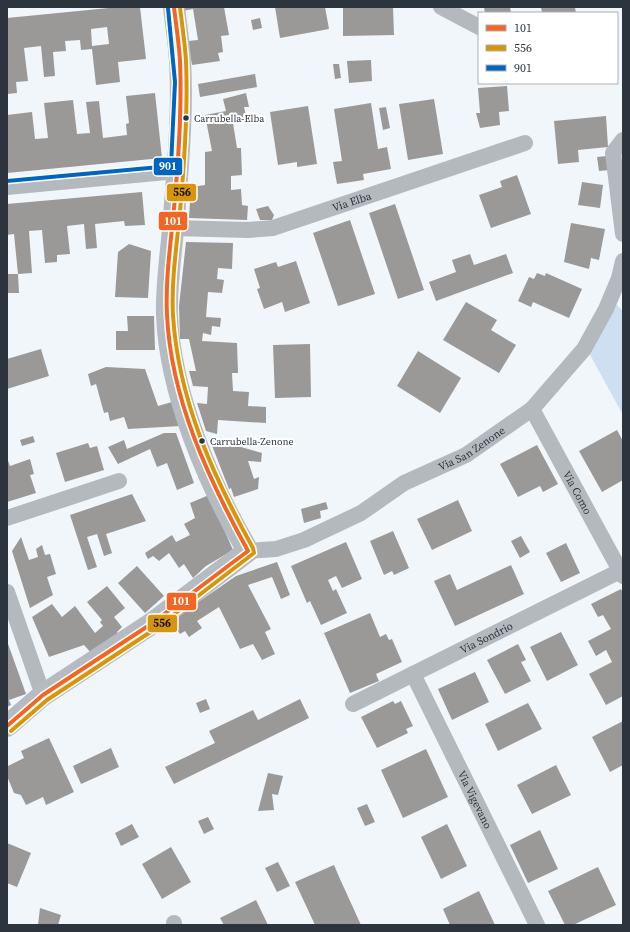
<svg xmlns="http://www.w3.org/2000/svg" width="630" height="932" viewBox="0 0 630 932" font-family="'Source Serif 4',serif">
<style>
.green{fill:#cedff2}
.building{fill:#9a9997;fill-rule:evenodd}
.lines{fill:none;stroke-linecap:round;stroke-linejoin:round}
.minor{stroke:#b4b9be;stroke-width:16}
.primary{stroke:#b6bac1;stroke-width:22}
.bus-1-casing{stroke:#fff;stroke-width:7}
.bus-2-casing{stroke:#fff;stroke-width:7}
.bus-3-casing{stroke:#fff;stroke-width:7}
.bus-1{stroke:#f26522;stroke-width:4}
.bus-2{stroke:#d99509;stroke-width:4}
.bus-3{stroke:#0065bd;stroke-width:4}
.bus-dot{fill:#2c343d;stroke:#fff;stroke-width:1.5}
.labels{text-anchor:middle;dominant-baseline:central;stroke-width:4;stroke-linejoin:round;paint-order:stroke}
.bus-label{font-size:10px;fill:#2c343d;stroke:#fff;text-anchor:start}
.street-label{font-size:11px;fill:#2c343d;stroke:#fff}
.line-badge{stroke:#fff;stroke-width:1.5}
.badge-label{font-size:11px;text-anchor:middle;font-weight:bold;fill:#fff}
.pale-badge-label{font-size:11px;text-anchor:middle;font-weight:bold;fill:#111}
</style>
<rect width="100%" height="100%" fill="#f1f6fb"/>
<path class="green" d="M 615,303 L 623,311 L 623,415 L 589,353 Z"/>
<path class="building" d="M 119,7 L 140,7 L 146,59 L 118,62 L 120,82 L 96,85 L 92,49 L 81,50 L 80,40 L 65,41 L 66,51 L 53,52 L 55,76 L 44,77 L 41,46 L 24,48 L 28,81 L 16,82 L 17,93 L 7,94 L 7,18 ZM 107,27 L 109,44 L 92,46 L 91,29 Z
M 182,7 L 224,7 L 229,35 L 221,36 L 223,52 L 218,53 L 220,61 L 192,65 L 188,41 L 198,40 L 193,9 L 182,11 Z
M 275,7 L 325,7 L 329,29 L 280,38 Z
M 343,7 L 393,7 L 394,35 L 343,36 Z
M 484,7 L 510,7 L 511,13 L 485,13 Z
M 541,7 L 575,7 L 576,13 L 542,13 Z
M 260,18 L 262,28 L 253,30 L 251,20 Z
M 371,60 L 372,81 L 349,83 L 347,61 Z
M 333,64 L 339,64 L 341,78 L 335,79 Z
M 255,74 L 257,87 L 200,97 L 198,84 Z
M 507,86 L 509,111 L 499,112 L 500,125 L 480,128 L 476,113 L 480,113 L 478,88 Z
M 155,93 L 162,158 L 7,173 L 7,115 L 32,112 L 35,139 L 48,138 L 44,103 L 73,100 L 77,134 L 90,133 L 86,102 L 99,101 L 103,138 L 127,135 L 126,124 L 129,123 L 126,96 Z
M 246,93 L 249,107 L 244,107 L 247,120 L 233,123 L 237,148 L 241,148 L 242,175 L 231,176 L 231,190 L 241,189 L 242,205 L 248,206 L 247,220 L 189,218 L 191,187 L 205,185 L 205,152 L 212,151 L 205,115 L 226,111 L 223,99 Z
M 434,99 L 443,154 L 408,160 L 399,104 Z
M 371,103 L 378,149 L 387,147 L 391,169 L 363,174 L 364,180 L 337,184 L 333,162 L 342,161 L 334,109 Z
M 308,106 L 317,164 L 297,167 L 297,162 L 278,165 L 270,112 Z
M 386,107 L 390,128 L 383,130 L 379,108 Z
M 606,116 L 608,147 L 578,150 L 579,162 L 558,164 L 554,121 Z
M 607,156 L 609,170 L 599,171 L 597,157 Z
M 517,175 L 531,214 L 491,228 L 479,195 L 502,187 L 500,181 Z
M 582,182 L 603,185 L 600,208 L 578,205 Z
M 142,192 L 145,225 L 125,226 L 124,221 L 95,224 L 97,248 L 86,249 L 84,224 L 67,226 L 70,254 L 57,255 L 57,262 L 45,263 L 42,230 L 29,231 L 32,273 L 18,274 L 14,234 L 7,235 L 7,204 Z
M 395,204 L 424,290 L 398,299 L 369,213 Z
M 268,206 L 274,215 L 272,220 L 260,220 L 256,209 Z
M 350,220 L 375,294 L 338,306 L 313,233 Z
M 571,223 L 605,229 L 599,260 L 591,258 L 589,269 L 564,262 Z
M 186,242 L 233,243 L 232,269 L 218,268 L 217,279 L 224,280 L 222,293 L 208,292 L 206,317 L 221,318 L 220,327 L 212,326 L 211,335 L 203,333 L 202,341 L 237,343 L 238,373 L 232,373 L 233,391 L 249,392 L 248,406 L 266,407 L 266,423 L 218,420 L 217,434 L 206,431 L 197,403 L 207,404 L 208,387 L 193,386 L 189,371 L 196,371 L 189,339 L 180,339 L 179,306 Z
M 129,244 L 151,251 L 148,298 L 115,297 L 118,252 Z
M 470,254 L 474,265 L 506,254 L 513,273 L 436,301 L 429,282 L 456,272 L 452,260 Z
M 296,261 L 310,303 L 285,312 L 282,302 L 264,309 L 257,289 L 260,288 L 254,269 L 276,262 L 278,267 Z
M 537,273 L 545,276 L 546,273 L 582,289 L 569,318 L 533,302 L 531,307 L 518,301 L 529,277 L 534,279 Z
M 7,274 L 18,274 L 19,293 L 7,293 Z
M 466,302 L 497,320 L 491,330 L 516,345 L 499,373 L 443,340 Z
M 127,316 L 154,316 L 155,350 L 116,350 L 116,331 L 128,331 Z
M 310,344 L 311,397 L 275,398 L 273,345 Z
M 41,349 L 49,376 L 7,389 L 7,359 Z
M 418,351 L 461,378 L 440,413 L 397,386 Z
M 106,367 L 145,369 L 158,406 L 172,402 L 181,426 L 128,429 L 124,417 L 110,421 L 108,412 L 104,413 L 96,384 L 91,386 L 88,374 Z
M 617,430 L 623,441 L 623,480 L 602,492 L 579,451 Z
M 164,433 L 176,433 L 194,483 L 177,490 L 167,463 L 157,467 L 150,449 L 118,464 L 108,447 L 124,440 L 127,449 Z
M 33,436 L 35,442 L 22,446 L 20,440 Z
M 209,438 L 262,453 L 261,462 L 248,461 L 254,479 L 259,477 L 258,489 L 234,497 L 231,488 L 229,489 Z
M 88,443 L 90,448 L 97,446 L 104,470 L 65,482 L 56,453 Z
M 537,445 L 558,484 L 543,492 L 540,486 L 518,497 L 500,464 Z
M 7,458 L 10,466 L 30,459 L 34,474 L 30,475 L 36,493 L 7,502 Z
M 132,494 L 146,521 L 106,534 L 112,553 L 104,556 L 97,534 L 87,537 L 97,567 L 88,570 L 70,515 Z
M 209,495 L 233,550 L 206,566 L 193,578 L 184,564 L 179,568 L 169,553 L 159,561 L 153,556 L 148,559 L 145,553 L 172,535 L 176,542 L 190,535 L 184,524 L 195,518 L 190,503 Z
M 458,500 L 472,531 L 432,550 L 417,519 Z
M 326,502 L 328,509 L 320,511 L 321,518 L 304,523 L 301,509 Z
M 393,531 L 409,568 L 394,575 L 392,571 L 384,575 L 370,541 Z
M 521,536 L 530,552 L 520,558 L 511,541 Z
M 21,537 L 29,560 L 38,557 L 36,549 L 42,545 L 45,555 L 50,554 L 56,574 L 47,577 L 53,595 L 30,608 L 12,551 Z
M 346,542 L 362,579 L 342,588 L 336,576 L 328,580 L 333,591 L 336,589 L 347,613 L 321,625 L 310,601 L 307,603 L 291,566 Z
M 566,543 L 580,573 L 561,582 L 546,553 Z
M 277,562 L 290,595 L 281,599 L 272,577 L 248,585 L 271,629 L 265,632 L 275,654 L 262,660 L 253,644 L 240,649 L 219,607 L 197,621 L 202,628 L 189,637 L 185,631 L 180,634 L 172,622 L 191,607 L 236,576 Z
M 511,565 L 524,594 L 455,626 L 434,581 L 450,574 L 457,590 Z
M 137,566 L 164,596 L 145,613 L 118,583 Z
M 107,586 L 125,608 L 114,617 L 122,627 L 117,632 L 119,635 L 92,654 L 84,645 L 49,657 L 32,617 L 52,604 L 62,617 L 75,606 L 95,633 L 103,626 L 100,622 L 102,620 L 87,602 Z
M 621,589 L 623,593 L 623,696 L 606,705 L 589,674 L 612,662 L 606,650 L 596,656 L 588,641 L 611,629 L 603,615 L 598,617 L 591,604 Z
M 370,613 L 380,637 L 386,634 L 389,640 L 392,639 L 402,662 L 376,674 L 379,681 L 350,693 L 324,633 Z
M 561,632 L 578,665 L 547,681 L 530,647 Z
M 7,641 L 26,694 L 9,700 L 11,705 L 7,707 Z
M 518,644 L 526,660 L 521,662 L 531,681 L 505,694 L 487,660 Z
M 475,672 L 489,702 L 452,720 L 438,689 Z
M 206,699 L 210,709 L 200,713 L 196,703 Z
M 300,699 L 309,718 L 174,784 L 165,767 L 215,743 L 209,731 L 253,710 L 258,720 Z
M 393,701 L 395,704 L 401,701 L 413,726 L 406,729 L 408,733 L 377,748 L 361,717 Z
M 528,703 L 542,729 L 498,751 L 485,724 Z
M 623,721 L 623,765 L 610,772 L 592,737 Z
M 49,738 L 74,792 L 46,805 L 43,797 L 26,805 L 21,795 L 14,793 L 7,776 L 8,766 L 24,758 L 21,751 Z
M 111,748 L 119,767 L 81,784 L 73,766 Z
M 426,749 L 448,797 L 403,818 L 381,770 Z
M 556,765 L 571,795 L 532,814 L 517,785 Z
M 268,773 L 283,776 L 278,795 L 272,794 L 274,810 L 258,811 Z
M 367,804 L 375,822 L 365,826 L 357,808 Z
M 208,817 L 214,829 L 204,834 L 198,821 Z
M 132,824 L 139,837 L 121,846 L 115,833 Z
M 447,824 L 467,866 L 441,879 L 421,837 Z
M 540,830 L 558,869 L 528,883 L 510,845 Z
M 7,843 L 31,853 L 17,887 L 7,883 Z
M 171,847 L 191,882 L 162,899 L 142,864 Z
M 278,862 L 290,886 L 277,892 L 265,868 Z
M 334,865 L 340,879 L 361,925 L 315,925 L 295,882 Z
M 598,867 L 616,905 L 573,925 L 565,925 L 548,891 Z
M 479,891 L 495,925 L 450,925 L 443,909 Z
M 256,900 L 268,925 L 224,925 L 220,918 Z
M 40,908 L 61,915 L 58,925 L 38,925 Z"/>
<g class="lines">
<g class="minor">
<path d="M 441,7 L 479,27"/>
<path d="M 623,140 L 613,153 L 623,234"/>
<path d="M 7,187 L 177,171"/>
<path id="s1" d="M 173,228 L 248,230 L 273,228 L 525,143"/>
<path id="s2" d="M 532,409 L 623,576"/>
<path d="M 7,518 L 119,481"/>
<path id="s3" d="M 248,551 L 276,549 L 304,540 L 361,513 L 404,483 L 466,455 L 532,409 L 584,349 L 606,309 L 619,278 L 623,261"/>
<path d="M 7,592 L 43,695"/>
<path id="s4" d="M 413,674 L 537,925"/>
<path id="s5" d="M 353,704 L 620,571"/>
<path d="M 174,925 L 174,923"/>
</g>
<path class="primary" d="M 7,726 L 43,695 L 151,624 L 248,551 C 209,484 170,394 167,315 C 166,282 172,249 174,216 C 178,165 183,112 180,61 C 179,43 176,25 174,7"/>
<defs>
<path id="bus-1" d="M 7,726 L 43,695 L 151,624 L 248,551 C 208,478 171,399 167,315 C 165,276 172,236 175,197 C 179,152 182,107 180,61 C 179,43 176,25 174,7"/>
<path id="bus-2" d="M 11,731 L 47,700 L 155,629 L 254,553 L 253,548 C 213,476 178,399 173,315 C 171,277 178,238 181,200 C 185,154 188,108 186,61 C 185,43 182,25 180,7"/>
<path id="bus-3" d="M 7,181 L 171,166 L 175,82 L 168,8"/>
</defs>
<use href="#bus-1" class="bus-1-casing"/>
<use href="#bus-2" class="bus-2-casing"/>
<use href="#bus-3" class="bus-3-casing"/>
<use href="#bus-1" class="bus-1"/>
<use href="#bus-2" class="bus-2"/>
<use href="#bus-3" class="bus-3"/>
</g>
<g class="bus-dot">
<circle cx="186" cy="118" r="3.5"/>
<circle cx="202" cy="441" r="3.5"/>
</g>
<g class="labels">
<g class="bus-label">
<text x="194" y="118">Carrubella-Elba</text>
<text x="210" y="441">Carrubella-Zenone</text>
</g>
<g class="street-label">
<text stroke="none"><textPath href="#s1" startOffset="183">Via Elba</textPath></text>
<text stroke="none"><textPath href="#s3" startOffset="249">Via San Zenone</textPath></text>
<text stroke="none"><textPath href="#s2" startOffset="95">Via Como</textPath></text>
<text stroke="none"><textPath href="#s5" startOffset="149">Via Sondrio</textPath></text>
<text stroke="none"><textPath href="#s4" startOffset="140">Via Vigevano</textPath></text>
</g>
</g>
<g class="line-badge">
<rect x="153" y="157" width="30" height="19" rx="4" fill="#0065bd"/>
<rect x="166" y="183" width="31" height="19" rx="4" fill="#d99509"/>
<rect x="158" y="211" width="30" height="20" rx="4" fill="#f26522"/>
<rect x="166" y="592" width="31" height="19" rx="4" fill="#f26522"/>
<rect x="147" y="614" width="31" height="19" rx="4" fill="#d99509"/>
</g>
<g class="badge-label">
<text x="168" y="170">901</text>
<text x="173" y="225">101</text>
<text x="181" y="605">101</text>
</g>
<g class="pale-badge-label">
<text x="182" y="196">556</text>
<text x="162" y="627">556</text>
</g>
<rect width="630" height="932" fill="none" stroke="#2c343d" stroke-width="16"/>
<rect x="478" y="12" width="140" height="72" fill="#ffffff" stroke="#abaeb1"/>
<rect x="486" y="25" width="20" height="6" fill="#f26522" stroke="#abaeb1"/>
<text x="514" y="32" font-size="12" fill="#2c343d">101</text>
<rect x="486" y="45" width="20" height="6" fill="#d99509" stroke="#abaeb1"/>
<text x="514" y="52" font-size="12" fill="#2c343d">556</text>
<rect x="486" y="65" width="20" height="6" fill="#0065bd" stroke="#abaeb1"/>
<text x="514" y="72" font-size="12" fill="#2c343d">901</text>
</svg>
